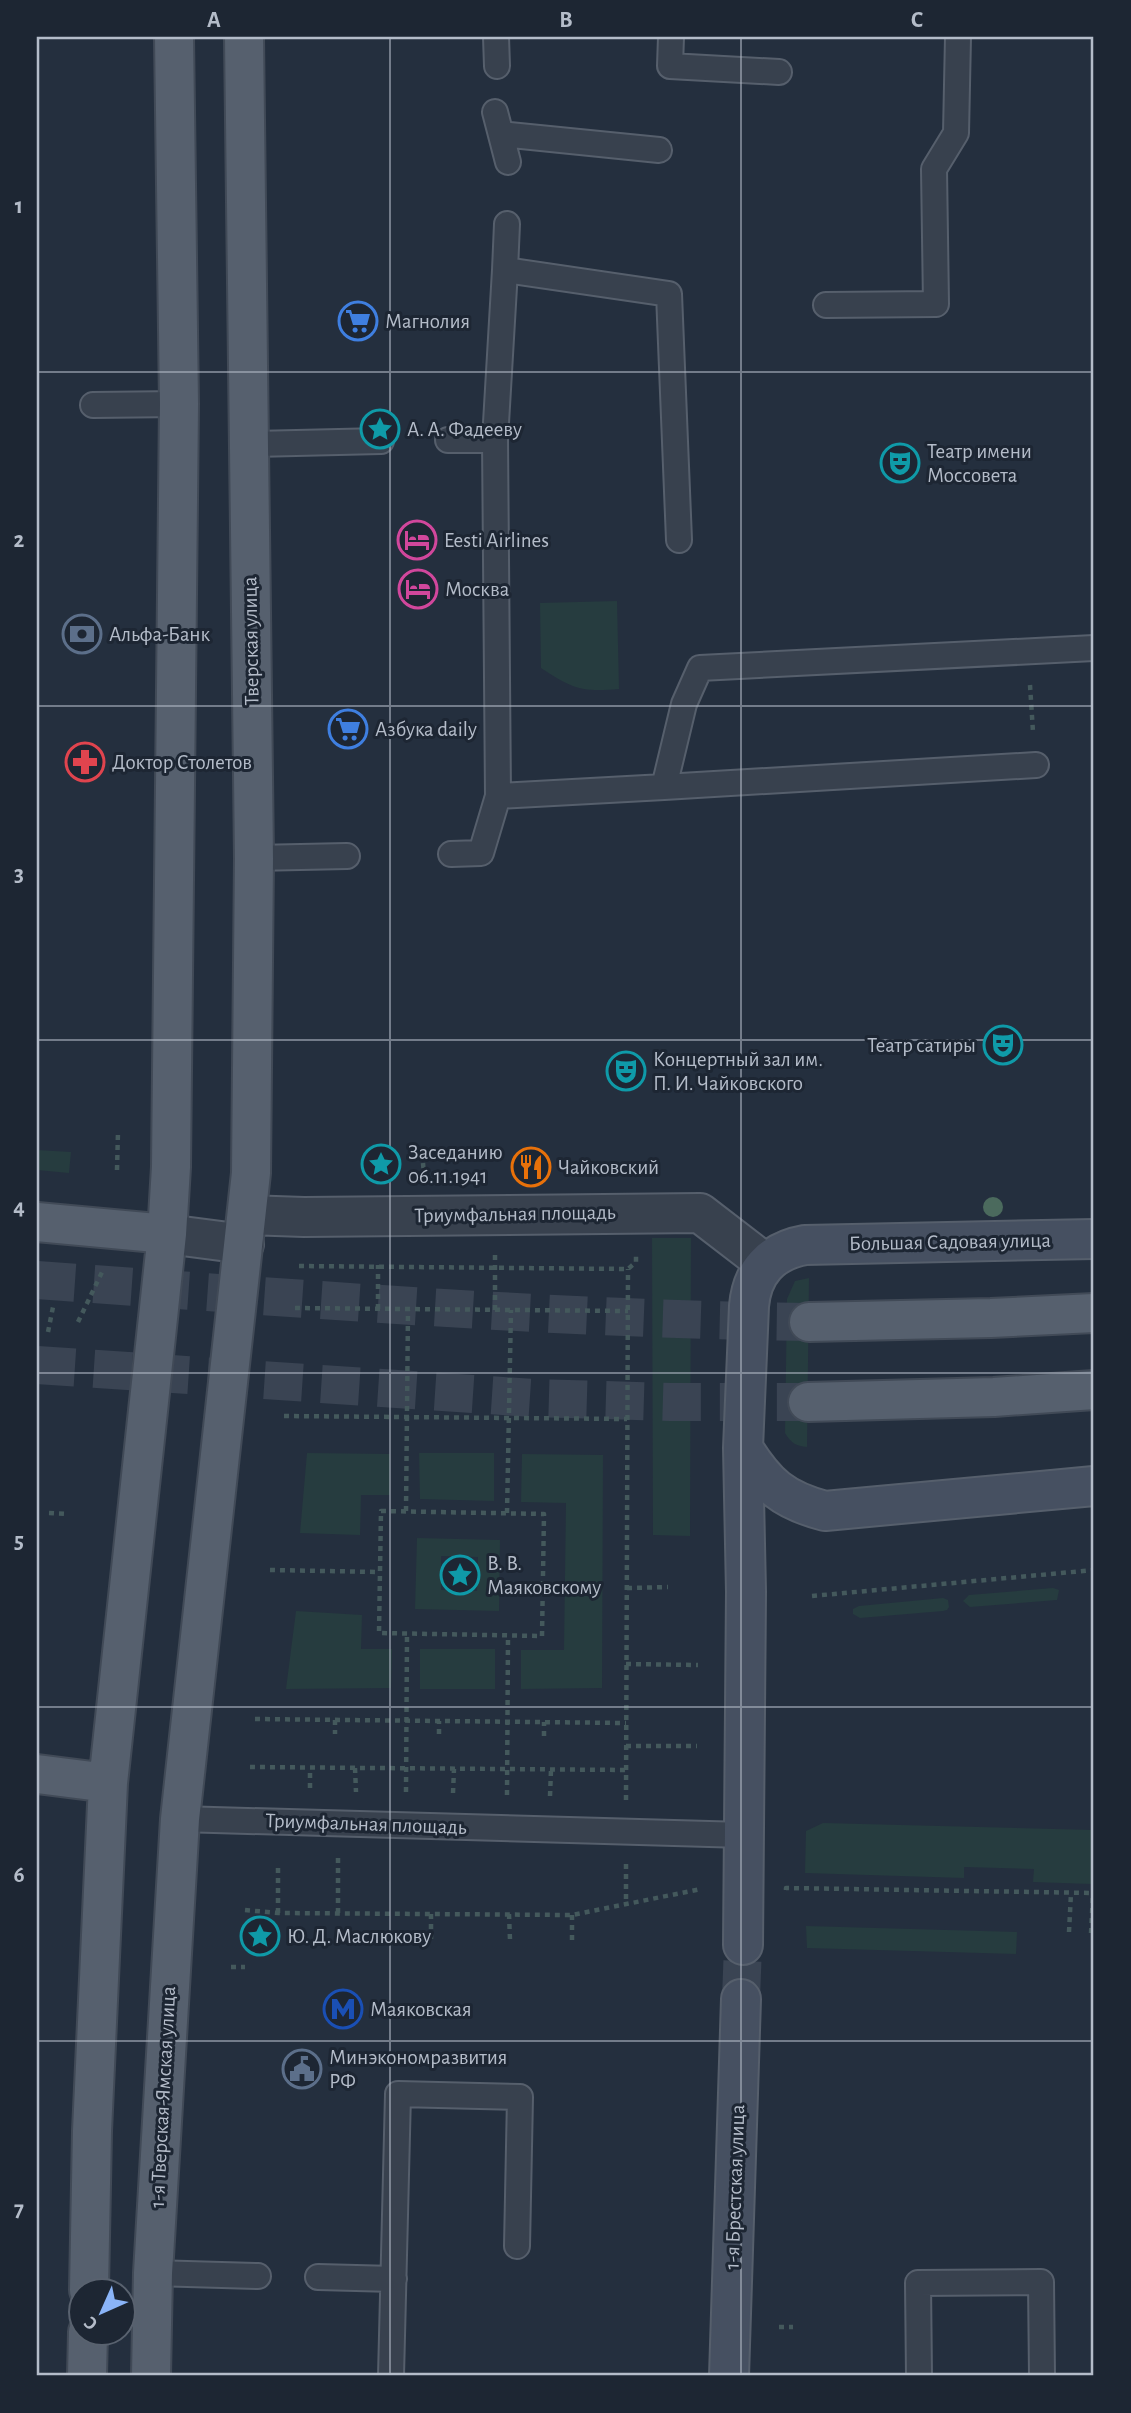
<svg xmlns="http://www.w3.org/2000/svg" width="1131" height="2413" viewBox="0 0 1131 2413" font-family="'Alegreya Sans',sans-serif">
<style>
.green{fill:#263c3f;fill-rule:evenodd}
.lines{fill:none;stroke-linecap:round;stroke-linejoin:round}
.secondary-tunnel{stroke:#3a4453;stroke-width:38;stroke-dasharray:38 19;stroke-linecap:butt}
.primary-tunnel{stroke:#3a4453;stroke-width:38;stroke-dasharray:38 19;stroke-linecap:butt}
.lane-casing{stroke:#565f6c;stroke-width:28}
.street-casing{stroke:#565f6c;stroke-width:42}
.secondary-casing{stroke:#565f6c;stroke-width:42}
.primary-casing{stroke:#414a57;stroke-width:42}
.path{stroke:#44595c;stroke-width:4.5;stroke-dasharray:5 5;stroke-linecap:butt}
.lane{stroke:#38414e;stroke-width:24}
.street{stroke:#38414e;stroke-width:38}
.secondary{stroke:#465061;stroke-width:38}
.primary{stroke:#56606e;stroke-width:38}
.tree{fill:#4b6a5d}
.grid{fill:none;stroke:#b4bcc9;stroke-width:2;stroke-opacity:0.55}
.labels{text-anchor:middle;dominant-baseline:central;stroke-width:6;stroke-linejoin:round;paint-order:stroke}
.poi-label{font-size:21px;fill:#b4bcc9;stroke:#1d2633;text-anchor:start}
.street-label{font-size:21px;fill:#b4bcc9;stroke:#1d2633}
.neatline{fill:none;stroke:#b4bcc9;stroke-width:2.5}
.grid-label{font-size:23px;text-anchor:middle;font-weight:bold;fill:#b4bcc9}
</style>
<rect width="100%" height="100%" fill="#242f3e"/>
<path class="green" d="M 617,601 L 619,689 C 581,692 573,689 541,668 L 540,603 Z
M 37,1150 L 71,1152 L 69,1173 L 37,1170 Z
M 652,1238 L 691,1238 L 690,1536 L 653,1535 Z
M 809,1278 L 807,1447 C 796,1446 791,1443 785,1433 L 787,1299 L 795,1281 Z
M 307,1453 L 390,1454 L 390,1495 L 361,1495 L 360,1535 L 300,1533 Z
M 419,1453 L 494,1453 L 494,1501 L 420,1499 Z
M 522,1454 L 603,1455 L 602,1688 L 521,1689 L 521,1650 L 564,1650 L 566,1503 L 521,1502 Z
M 417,1538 L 500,1540 L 499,1611 L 415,1609 ZM 441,1556 L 478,1557 L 477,1591 L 441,1590 Z
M 1053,1588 L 1059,1590 L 1057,1600 L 970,1607 L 963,1601 L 969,1595 Z
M 943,1598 L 948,1600 L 949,1607 L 947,1610 L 943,1611 L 860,1618 L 853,1614 L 853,1609 L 859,1606 Z
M 296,1611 L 362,1615 L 361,1649 L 392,1649 L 391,1688 L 286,1689 Z
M 420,1649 L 495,1649 L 495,1689 L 420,1689 Z
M 823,1823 L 1093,1830 L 1091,1884 L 1033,1882 L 1034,1869 L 964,1867 L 964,1878 L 805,1873 L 806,1831 Z
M 806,1926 L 1017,1932 L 1016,1954 L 807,1948 Z"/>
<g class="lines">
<path class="secondary-tunnel" d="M 741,1999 L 743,1945"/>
<path class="primary-tunnel" d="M 37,1280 C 294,1298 551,1319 809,1322
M 37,1365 L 533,1398 L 671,1402 L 808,1402"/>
<defs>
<path id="lane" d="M 496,37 L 497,66
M 671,37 L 670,66 L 779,72
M 495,112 L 508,162
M 501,134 L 659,150
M 505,270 L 507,224
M 826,305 L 936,304 L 934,169 L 956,133 L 958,37
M 93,405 L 179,404
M 448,440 L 495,440
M 249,444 L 381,441
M 679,540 L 669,294 L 505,270 L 495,440 L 498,796 L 664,787 L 684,704 L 700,668 L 1094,648
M 664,787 L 1036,765
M 451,854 L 481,853 L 498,796
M 254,858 L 347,856
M 180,1819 L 744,1835
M 153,2273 L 258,2276
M 318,2277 L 394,2279
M 391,2376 L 398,2094 L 520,2097 L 517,2246
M 919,2376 L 918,2283 L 1041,2282 L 1042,2376"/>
<path id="street" d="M 247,1215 L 304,1217 L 700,1213 L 765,1263
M 167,1234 L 244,1244"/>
<path id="secondary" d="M 743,1448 C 766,1485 783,1500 825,1511 L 1094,1486
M 743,1945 L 746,1592 L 743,1448 L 749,1306 C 752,1272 771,1251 805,1245 L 1094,1239
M 729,2376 L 741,1999"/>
<path id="primary" d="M 37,1222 L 167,1234
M 809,1322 L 991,1318 L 1094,1313
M 808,1402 L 994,1397 L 1094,1390
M 37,1774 L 108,1783
M 89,2290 L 92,2131 L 108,1783 L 167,1234 L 171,1167 L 179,404 L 174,37
M 87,2376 L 88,2332
M 151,2376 L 153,2273 L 180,1819 L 251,1173 L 254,858 L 244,37"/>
</defs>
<use href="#lane" class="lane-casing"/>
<use href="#street" class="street-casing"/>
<use href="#secondary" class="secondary-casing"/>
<use href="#primary" class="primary-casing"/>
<path class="path" d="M 1030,685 L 1033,732
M 423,1163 L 424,1176
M 117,1170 L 118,1132
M 299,1266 L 628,1269 L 636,1262 L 636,1255
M 295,1308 L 628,1311
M 378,1309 L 378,1265
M 495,1310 L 495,1255
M 78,1322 L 103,1270
M 48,1332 L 53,1307
M 284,1416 L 627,1419
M 381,1511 L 544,1514 L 542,1636 L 379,1633 Z
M 406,1511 L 408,1310
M 49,1513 L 67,1514
M 507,1513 L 511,1310
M 270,1570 L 380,1572
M 627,1588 L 668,1587
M 812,1596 L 1094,1570
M 626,1664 L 698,1665
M 255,1719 L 626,1723
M 335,1720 L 335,1734
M 439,1734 L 439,1721
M 544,1736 L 544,1722
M 626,1746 L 697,1746
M 250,1767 L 626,1770
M 355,1768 L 356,1792
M 310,1788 L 310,1768
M 406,1792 L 407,1634
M 453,1793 L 454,1769
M 507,1795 L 508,1636
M 550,1796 L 551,1770
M 626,1800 L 628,1269
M 626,1864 L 626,1905
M 786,1890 L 786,1888 L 1094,1893
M 245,1910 L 278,1913 L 572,1915 L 701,1889
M 278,1913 L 278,1865
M 338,1913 L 338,1858
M 431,1914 L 431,1939
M 509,1914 L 510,1940
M 572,1915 L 572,1942
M 1069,1932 L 1071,1893
M 1091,1933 L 1093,1893
M 231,1967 L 245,1967
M 779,2327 L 793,2327"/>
<use href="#lane" class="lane"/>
<use href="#street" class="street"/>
<use href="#secondary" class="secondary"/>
<use href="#primary" class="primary"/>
</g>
<circle class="tree" cx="993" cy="1207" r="10"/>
<path class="grid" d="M 390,37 L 390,2376M 741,37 L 741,2376M 37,372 L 1094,372M 37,706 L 1094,706M 37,1040 L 1094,1040M 37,1373 L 1094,1373M 37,1707 L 1094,1707M 37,2041 L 1094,2041"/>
<defs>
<symbol id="supermarket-ring" viewBox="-11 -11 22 22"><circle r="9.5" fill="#1d2633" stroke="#3f7fe0" stroke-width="1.5"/><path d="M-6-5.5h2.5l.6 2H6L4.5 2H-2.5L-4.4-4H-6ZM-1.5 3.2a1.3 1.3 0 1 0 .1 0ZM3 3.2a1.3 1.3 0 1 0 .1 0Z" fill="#3f7fe0"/></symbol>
<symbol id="sight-ring" viewBox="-11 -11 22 22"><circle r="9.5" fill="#1d2633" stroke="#0f9aa8" stroke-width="1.5"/><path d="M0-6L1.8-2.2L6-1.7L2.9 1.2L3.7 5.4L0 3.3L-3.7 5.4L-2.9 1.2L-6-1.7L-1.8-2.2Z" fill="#0f9aa8"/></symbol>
<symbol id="theatre-ring" viewBox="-11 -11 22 22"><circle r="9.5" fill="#1d2633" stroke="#0f9aa8" stroke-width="1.5"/><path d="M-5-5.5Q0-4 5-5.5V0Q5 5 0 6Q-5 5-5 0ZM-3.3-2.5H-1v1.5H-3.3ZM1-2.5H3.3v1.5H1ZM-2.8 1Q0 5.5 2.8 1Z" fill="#0f9aa8"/></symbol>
<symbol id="hotel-ring" viewBox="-11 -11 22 22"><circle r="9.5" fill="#1d2633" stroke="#d1479c" stroke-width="1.5"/><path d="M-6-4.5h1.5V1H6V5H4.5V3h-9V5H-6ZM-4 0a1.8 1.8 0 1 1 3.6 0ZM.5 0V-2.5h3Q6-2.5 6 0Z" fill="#d1479c"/></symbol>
<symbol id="bank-ring" viewBox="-11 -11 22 22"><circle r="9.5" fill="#1d2633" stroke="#5c6f8a" stroke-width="1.5"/><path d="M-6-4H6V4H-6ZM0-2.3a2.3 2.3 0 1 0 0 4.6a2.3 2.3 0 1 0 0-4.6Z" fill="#5c6f8a"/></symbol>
<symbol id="pharmacy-ring" viewBox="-11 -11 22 22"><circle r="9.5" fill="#1d2633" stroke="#e0444e" stroke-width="1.5"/><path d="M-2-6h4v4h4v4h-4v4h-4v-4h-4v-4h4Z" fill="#e0444e"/></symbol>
<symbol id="restaurant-ring" viewBox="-11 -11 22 22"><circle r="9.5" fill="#1d2633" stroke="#e8710a" stroke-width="1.5"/><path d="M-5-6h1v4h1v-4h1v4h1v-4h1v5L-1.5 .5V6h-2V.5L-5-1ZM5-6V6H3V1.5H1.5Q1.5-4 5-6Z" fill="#e8710a"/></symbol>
<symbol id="metro-ring" viewBox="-11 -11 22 22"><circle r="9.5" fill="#1d2633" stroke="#1a4fb4" stroke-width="1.5"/><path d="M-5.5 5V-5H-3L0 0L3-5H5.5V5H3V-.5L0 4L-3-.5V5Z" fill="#1a4fb4"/></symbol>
<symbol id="civic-ring" viewBox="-11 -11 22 22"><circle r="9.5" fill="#1d2633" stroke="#5c6f8a" stroke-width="1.5"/><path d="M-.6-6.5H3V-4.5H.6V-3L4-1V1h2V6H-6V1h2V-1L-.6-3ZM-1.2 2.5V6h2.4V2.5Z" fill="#5c6f8a"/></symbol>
</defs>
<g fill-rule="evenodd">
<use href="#supermarket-ring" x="336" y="299" width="44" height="44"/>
<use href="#sight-ring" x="358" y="407" width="44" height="44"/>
<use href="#theatre-ring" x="878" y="441" width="44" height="44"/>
<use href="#hotel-ring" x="395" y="518" width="44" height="44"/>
<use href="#hotel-ring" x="396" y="567" width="44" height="44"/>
<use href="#bank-ring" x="60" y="612" width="44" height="44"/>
<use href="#supermarket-ring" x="326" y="707" width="44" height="44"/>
<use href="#pharmacy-ring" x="63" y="740" width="44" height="44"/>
<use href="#theatre-ring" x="981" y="1023" width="44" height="44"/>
<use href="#theatre-ring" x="604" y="1049" width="44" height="44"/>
<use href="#sight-ring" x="359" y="1142" width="44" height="44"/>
<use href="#restaurant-ring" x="509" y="1145" width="44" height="44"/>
<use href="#sight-ring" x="438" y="1553" width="44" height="44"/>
<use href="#sight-ring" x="238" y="1914" width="44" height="44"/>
<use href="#metro-ring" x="321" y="1987" width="44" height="44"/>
<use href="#civic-ring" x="280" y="2047" width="44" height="44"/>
</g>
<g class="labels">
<g class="poi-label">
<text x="385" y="321">Магнолия</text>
<text x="407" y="429">А. А. Фадееву</text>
<text x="927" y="451">Театр имени<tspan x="927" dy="24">Моссовета</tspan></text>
<text x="444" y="540">Eesti Аirlines</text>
<text x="445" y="589">Москва</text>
<text x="109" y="634">Альфа-Банк</text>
<text x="375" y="729">Азбука daily</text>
<text x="112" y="762">Доктор Столетов</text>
<text x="976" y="1045" text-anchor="end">Театр сатиры</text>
<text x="653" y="1059">Концертный зал им.<tspan x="653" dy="24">П. И. Чайковского</tspan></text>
<text x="408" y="1152">Заседанию<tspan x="408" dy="24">06.11.1941</tspan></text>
<text x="558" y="1167">Чайковский</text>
<text x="487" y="1563">В. В.<tspan x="487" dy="24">Маяковскому</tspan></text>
<text x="287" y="1936">Ю. Д. Маслюкову</text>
<text x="370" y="2009">Маяковская</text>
<text x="329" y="2057">Минэкономразвития<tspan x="329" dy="24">РФ</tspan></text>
</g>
<g class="street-label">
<text transform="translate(251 641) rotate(-91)">Тверская улица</text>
<text transform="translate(515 1214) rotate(-1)">Триумфальная площадь</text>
<text transform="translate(950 1242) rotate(-1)">Большая Садовая улица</text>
<text transform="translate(366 1824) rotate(2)">Триумфальная площадь</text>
<text transform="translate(163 2097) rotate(-87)">1-я Тверская-Ямская улица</text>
<text transform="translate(735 2187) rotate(-88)">1-я Брестская улица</text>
</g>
</g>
<rect width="1131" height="2413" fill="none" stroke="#1d2633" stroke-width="77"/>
<g transform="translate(102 2312) rotate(225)"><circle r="33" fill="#1d2633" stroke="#59626f" stroke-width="2"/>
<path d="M0-5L12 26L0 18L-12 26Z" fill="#8ab4f8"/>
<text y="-10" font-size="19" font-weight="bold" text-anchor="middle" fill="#b4bcc9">С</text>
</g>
<rect x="38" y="38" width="1054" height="2336" class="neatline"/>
<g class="grid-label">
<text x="214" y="27">A</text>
<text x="566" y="27">B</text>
<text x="917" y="27">C</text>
<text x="19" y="213">1</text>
<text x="19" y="547">2</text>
<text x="19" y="881">3</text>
<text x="19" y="1214">4</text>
<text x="19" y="1548">5</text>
<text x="19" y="1882">6</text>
<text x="19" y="2216">7</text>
</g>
</svg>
